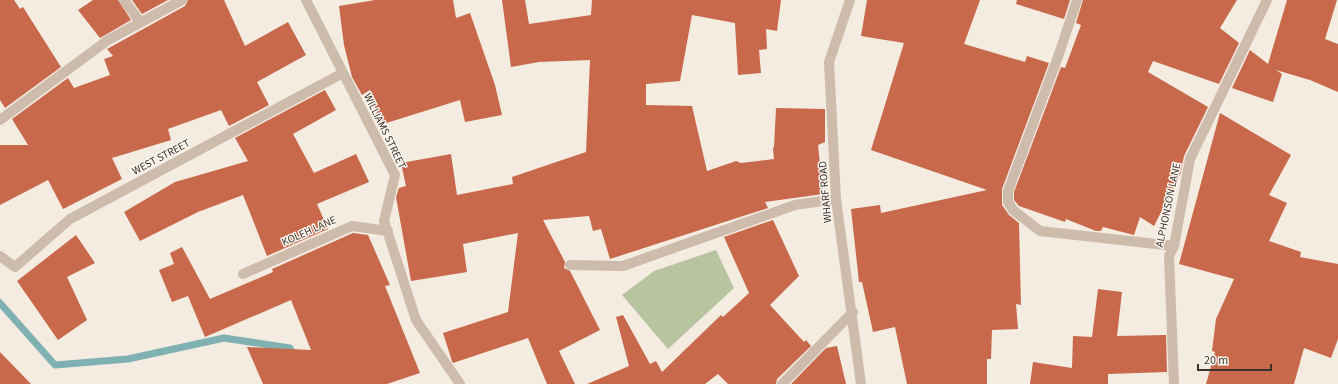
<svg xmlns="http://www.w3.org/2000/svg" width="1338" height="384" viewBox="0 0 1338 384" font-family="'Source Sans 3',sans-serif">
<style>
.green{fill:#b8c4a0}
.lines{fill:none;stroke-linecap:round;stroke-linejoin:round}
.stream{stroke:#7fb0b2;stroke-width:7}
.building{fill:#c8694b}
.minor{stroke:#cdbbac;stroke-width:10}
.labels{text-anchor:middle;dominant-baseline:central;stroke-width:3;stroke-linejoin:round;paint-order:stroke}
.street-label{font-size:11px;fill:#3b302b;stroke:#fbf5ee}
</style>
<rect width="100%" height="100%" fill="#f4ebe1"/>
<path class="green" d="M 716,250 L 734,288 L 668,349 L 622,295 L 654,271 Z"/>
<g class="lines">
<path class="stream" d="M 0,303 L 55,365 L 128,359 L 224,338 L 290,348 L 294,358"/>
</g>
<path class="building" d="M 0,0 L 14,0 L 20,9 L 23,7 L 61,67 L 5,108 L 0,100 Z
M 93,0 L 118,0 L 131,20 L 100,38 L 78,10 Z
M 132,0 L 168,0 L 142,14 Z
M 188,0 L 224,0 L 245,46 L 288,22 L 306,55 L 257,82 L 269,105 L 229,126 L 221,110 L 168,129 L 171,140 L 112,158 L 122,179 L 63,209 L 48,180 L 0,205 L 0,145 L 28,145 L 12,119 L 68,78 L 74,88 L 110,75 L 104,59 L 113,56 L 107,49 L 185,6 Z
M 375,0 L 453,0 L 456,18 L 470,13 L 495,85 L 502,115 L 465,122 L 460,100 L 380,125 L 370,90 L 362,95 L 352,77 L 344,45 L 339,6 Z
M 502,0 L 525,0 L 529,24 L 591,15 L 592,0 L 781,0 L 777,31 L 766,29 L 767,49 L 759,50 L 761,73 L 738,75 L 735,23 L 692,15 L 680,81 L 646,84 L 646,105 L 692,106 L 707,171 L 736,161 L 741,163 L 774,159 L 773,148 L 774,147 L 776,108 L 825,109 L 825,142 L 818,145 L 823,194 L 765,202 L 768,208 L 610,259 L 601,229 L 593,231 L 589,216 L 543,220 L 565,262 L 564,268 L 570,271 L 600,330 L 559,351 L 575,384 L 547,384 L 528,338 L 453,363 L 452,361 L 443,333 L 508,312 L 518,233 L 463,244 L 467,272 L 411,281 L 396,197 L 399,188 L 406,186 L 401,163 L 451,154 L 457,195 L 513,184 L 512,177 L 586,152 L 590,60 L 539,62 L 511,67 Z
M 867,0 L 980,0 L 964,44 L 1025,62 L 1027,56 L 1049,63 L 1002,189 L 1002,205 L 1009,215 L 1019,223 L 1021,305 L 1016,304 L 1018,329 L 992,330 L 991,359 L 987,359 L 987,384 L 907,384 L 895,327 L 873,332 L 862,282 L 859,282 L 851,209 L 880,205 L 881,213 L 987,190 L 871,150 L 904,43 L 861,36 Z
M 1017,0 L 1070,0 L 1064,19 L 1016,4 Z
M 1083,0 L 1237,0 L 1220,28 L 1239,43 L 1219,84 L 1153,61 L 1148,72 L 1208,107 L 1184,156 L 1180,175 L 1154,226 L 1140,217 L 1134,235 L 1103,227 L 1101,231 L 1096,231 L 1066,219 L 1065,222 L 1019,206 L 1014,200 L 1014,192 L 1061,67 L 1065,68 L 1081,25 L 1076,23 Z
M 1287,0 L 1337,0 L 1325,39 L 1338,44 L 1338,92 L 1310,80 L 1276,70 L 1282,74 L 1273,102 L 1232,88 L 1250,50 L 1268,64 Z
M 325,90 L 336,110 L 293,134 L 314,173 L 356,154 L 369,182 L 317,204 L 328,229 L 267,256 L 243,195 L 198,212 L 140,241 L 124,212 L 175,182 L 248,161 L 235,138 Z
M 1220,113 L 1291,155 L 1269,195 L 1287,203 L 1269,241 L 1301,252 L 1300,257 L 1338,264 L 1338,339 L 1331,358 L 1304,348 L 1294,384 L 1206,384 L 1215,352 L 1212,351 L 1216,319 L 1234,279 L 1179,264 Z
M 773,220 L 799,276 L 770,305 L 804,342 L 806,340 L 811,346 L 777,379 L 776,384 L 728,384 L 718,374 L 705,384 L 587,384 L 629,366 L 616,317 L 623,315 L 650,364 L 656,361 L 662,372 L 721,315 L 723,317 L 749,293 L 724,237 Z
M 353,233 L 368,235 L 390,285 L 385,286 L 420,373 L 387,384 L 263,384 L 247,347 L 311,350 L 291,300 L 205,337 L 188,296 L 172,302 L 159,270 L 174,264 L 170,253 L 182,247 L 210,299 L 273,272 L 272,269 Z
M 76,235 L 95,263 L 67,277 L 87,320 L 58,340 L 17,281 Z
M 1098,289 L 1122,292 L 1117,336 L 1166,335 L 1167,372 L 1108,374 L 1108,384 L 1030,384 L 1033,362 L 1072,368 L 1073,336 L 1092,337 Z
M 837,346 L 846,384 L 791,384 L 826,348 Z
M 0,352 L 31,384 L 0,384 Z"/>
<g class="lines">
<path class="minor" d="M 124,0 L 140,22
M 306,0 L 395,175 L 384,221 L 416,320 L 460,384
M 850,0 L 829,62 L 836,199 L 861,384
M 1077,0 L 1059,54 L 1008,191 L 1008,202 L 1013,210 L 1040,231 L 1174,246
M 0,120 L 108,40 L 182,0
M 0,256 L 15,267 L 70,219 L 343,73
M 570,265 L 623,266 L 795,205 L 836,199
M 243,274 L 352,226 L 388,231
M 782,384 L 853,312
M 1174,384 L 1169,256 L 1174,246 L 1190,159 L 1267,0"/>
</g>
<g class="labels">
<g class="street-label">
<text transform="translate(385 131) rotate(64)">WILLIAMS STREET</text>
<text transform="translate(161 157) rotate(-28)">WEST STREET</text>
<text transform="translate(825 192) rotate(-95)">WHARF ROAD</text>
<text transform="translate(1168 205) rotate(-78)">ALPHONSON LANE</text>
<text transform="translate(309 231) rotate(-24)">KOLEH LANE</text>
</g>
</g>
<path d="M1198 364v6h73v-6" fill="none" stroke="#3b302b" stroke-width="2"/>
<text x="1204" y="364" font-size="12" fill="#3b302b" stroke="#fbf5ee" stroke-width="3" paint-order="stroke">20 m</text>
</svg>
